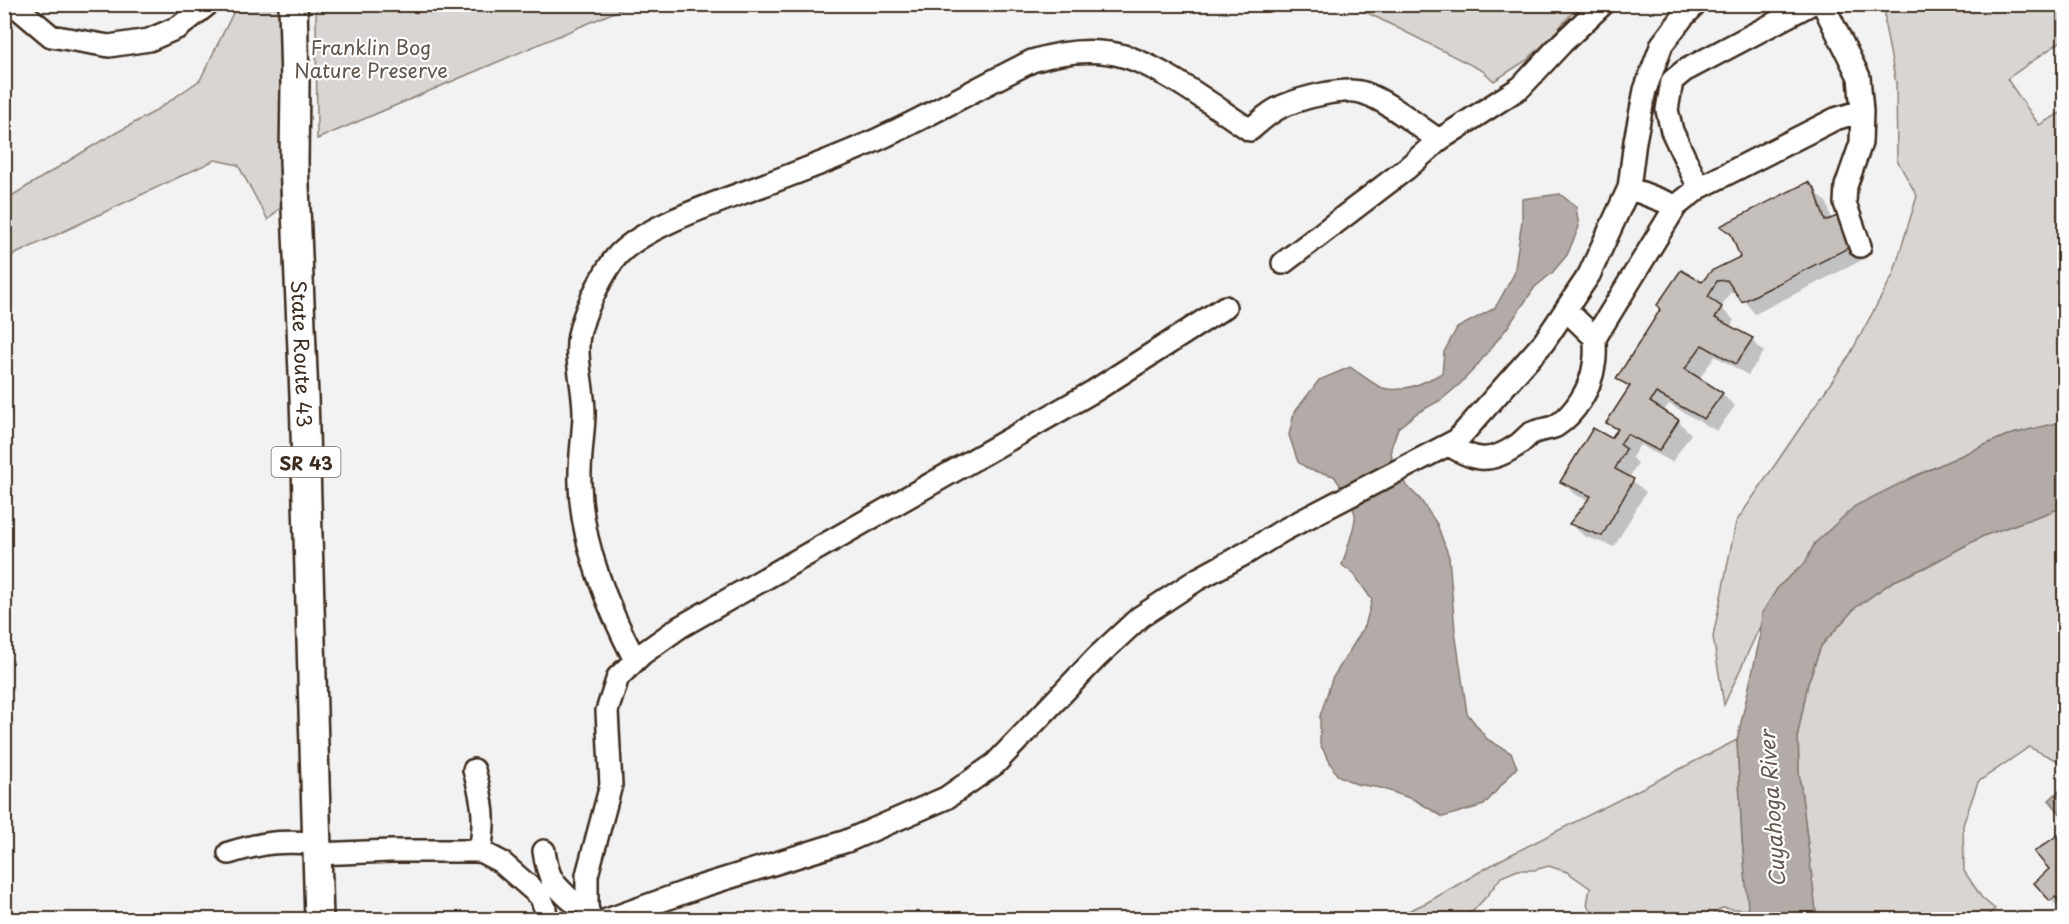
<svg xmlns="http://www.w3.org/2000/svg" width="2069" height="924" viewBox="0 0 2069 924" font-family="'Playpen Sans',sans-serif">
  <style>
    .green { fill: #d8d5d2; stroke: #8a8078; stroke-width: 1.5 }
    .water { fill: #b2aba7; stroke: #827770; stroke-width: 1.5 }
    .shadow { fill: #0003 }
    .building { fill: #c6c0bd; stroke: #3b2a1e; stroke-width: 1.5 }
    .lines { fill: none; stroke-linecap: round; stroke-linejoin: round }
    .minor-casing { stroke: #3b2a1e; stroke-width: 26 }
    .major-casing { stroke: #3b2a1e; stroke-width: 32 }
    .minor { stroke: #fff; stroke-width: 21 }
    .major { stroke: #fff; stroke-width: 27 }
    .labels { text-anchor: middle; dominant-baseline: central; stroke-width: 4.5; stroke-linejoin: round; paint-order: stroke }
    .shield { fill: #fff; stroke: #766a62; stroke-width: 1.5 }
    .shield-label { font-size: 18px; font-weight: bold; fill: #3b2a1e }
    .park-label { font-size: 20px; fill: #62554b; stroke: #fff }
    .street-label { font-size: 20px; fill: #3b2a1e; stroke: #fff }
    .water-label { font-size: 21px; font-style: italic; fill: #65574e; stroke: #fff }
  </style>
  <rect width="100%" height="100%" fill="#f3f2f2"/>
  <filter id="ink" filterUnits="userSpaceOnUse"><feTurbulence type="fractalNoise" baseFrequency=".0167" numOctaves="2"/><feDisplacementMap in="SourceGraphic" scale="12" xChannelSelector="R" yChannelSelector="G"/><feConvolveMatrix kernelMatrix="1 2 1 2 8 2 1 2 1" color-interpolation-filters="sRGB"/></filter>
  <g filter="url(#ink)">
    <path class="green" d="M316,4H631V5L317,139Z
      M233,5H278L285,56L287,201L268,220L238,165L215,160L5,259V200L96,144L152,113L200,80L236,7Z
      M1352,5H1579L1553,35L1527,60L1494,81L1483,71Z
      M1885,5H2064V39L2007,79L2039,125L2064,111V421L2005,436L1913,477L1815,543L1805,563L1778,587L1724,705L1713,637L1736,522L1849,356L1893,275L1917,196L1897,160L1896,83L1885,26Z
      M2064,507V764L2029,747L1978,782L1963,825L1964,871L1982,898L1995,909L1983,919L1817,920L1799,772L1798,733L1808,683L1821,646L1855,608L1892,582L1924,568L1983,536Z
      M1737,740L1742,839L1749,910L1722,908L1706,920L1626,919L1594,913L1587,905L1590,888L1567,872L1549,866L1534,870H1518L1501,877L1487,896L1472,912L1454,919L1388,920L1426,903L1502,859Z"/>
    <path class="water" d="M1560,194L1576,207L1579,227L1567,255L1552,273L1535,287L1507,328L1475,368L1460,384L1441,400L1417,413L1398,428L1391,448L1392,460L1406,485L1420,499L1437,524L1449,557L1455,631L1467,713L1487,739L1511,753L1517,767L1484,805L1443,817L1415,800L1381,788L1356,784L1337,775L1320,744V716L1332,679L1365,626L1372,600L1354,574L1342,565C1345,555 1357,522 1355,514C1352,501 1341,487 1334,476L1310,470L1298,462L1289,435L1294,413L1319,380L1350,367C1359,373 1368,380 1378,386C1397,396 1426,382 1442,373L1444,352L1457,328L1495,308L1514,274L1522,221V199Z
      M2064,421V507L1983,536L1924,568L1892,582L1855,608L1821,646L1808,683L1798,733L1799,772L1817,919H1749L1742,839L1737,740L1760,638L1762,613L1778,587L1805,563L1815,543L1855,506L1913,477L2005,436Z
      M2059,791L2064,797V818L2049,800Z"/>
    <path class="shadow" d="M1808,184L1827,203L1832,220L1853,229L1866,258L1755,314L1737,292L1730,293L1721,308L1734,320L1730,328L1752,340L1764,352L1748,375L1715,356L1699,379L1722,394L1735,406L1717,431L1669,404L1663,412L1678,421L1691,434L1672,462L1640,445L1632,457L1638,463L1629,478L1646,492L1614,547L1584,536L1571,524L1589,501L1574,494L1562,482L1618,432L1608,422L1630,390L1618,378L1702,284L1742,258L1734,238L1722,226Z
      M2057,837L2064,845V905L2062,902L2057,906L2036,883L2051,870Z"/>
    <path class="building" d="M1808,182L1815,189L1825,221L1840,215L1854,245L1742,302L1727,280L1717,281L1708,297L1722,307L1715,318L1753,338L1736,364L1702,345L1685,369L1723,393L1704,419L1656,393L1650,402L1679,420L1659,451L1627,434L1620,444L1626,449L1615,469L1634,479L1602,536L1569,524L1591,496L1560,482L1593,428L1611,438L1618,429L1606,423L1630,386L1616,379L1660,310L1657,305L1681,270L1702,282L1711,271L1740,257L1731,234L1720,226Z
      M2058,835L2064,843V907L2055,897L2050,901L2034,883L2049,869L2034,852Z"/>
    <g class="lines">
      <g class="minor-casing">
        <path id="minor" d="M16,4L19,9L51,36L109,46L149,40L179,27L208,4
          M1823,4L1859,77L1862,111L1861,143L1846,186L1845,203L1860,246
          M1629,188L1676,206L1699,188L1835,119L1862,111
          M1699,188L1672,131L1667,110L1672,81L1684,71L1811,4
          M1283,263L1406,169L1439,140
          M1595,338L1676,206
          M1449,445C1475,461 1489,464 1516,446C1521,443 1525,438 1530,434C1538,429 1548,430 1556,426C1575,414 1591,388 1594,365C1596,356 1595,347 1595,338L1566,310
          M635,660C608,608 581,544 580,484C579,462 583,439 584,416C585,392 574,357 579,335C584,311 599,281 613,261C636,228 722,201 761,186C803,170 846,155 887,135C936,112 983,85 1032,61C1058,53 1082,49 1109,53C1152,58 1213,106 1250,130C1260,121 1271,111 1283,106C1302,98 1345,86 1364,93C1389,102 1416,125 1439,140L1521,87L1562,43L1603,4
          M474,770C483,801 486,819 480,851
          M544,851C548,878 552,883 572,901
          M229,853C264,842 279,841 316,843
          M316,854L391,851H480L501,862L540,896L545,908L546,920
          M590,920L587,906V875L611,785L607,711L618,677L642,654L680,627L1094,391L1225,307
          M607,920L702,886L847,841L946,798L995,764L1097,657L1140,617L1198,579L1248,552L1282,531L1457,440L1544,342L1589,275L1629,188L1635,141L1645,90L1662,44L1683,17L1696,4"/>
      </g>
      <g class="major-casing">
        <g id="major">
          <path id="s1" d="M293,4L295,83L294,162L304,396L319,920"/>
        </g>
      </g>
      <use href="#minor" class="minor"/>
      <use href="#major" class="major"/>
    </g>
  </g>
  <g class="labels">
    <rect class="shield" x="271.5" y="447" width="69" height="30" rx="4.5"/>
    <g class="shield-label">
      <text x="306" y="462">SR 43</text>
    </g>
    <g class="park-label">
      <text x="371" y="47">Franklin Bog<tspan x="371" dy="23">Nature Preserve</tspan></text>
    </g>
    <g class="street-label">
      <text stroke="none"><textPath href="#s1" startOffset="350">State Route 43</textPath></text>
    </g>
    <g class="water-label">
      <text transform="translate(1771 809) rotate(-94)">Cuyahoga River</text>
    </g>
  </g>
  <rect width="2069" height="924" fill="none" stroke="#fff" stroke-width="24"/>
  <rect x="12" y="12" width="2045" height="900" fill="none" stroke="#3b2a1e" stroke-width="2" filter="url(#ink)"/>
</svg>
